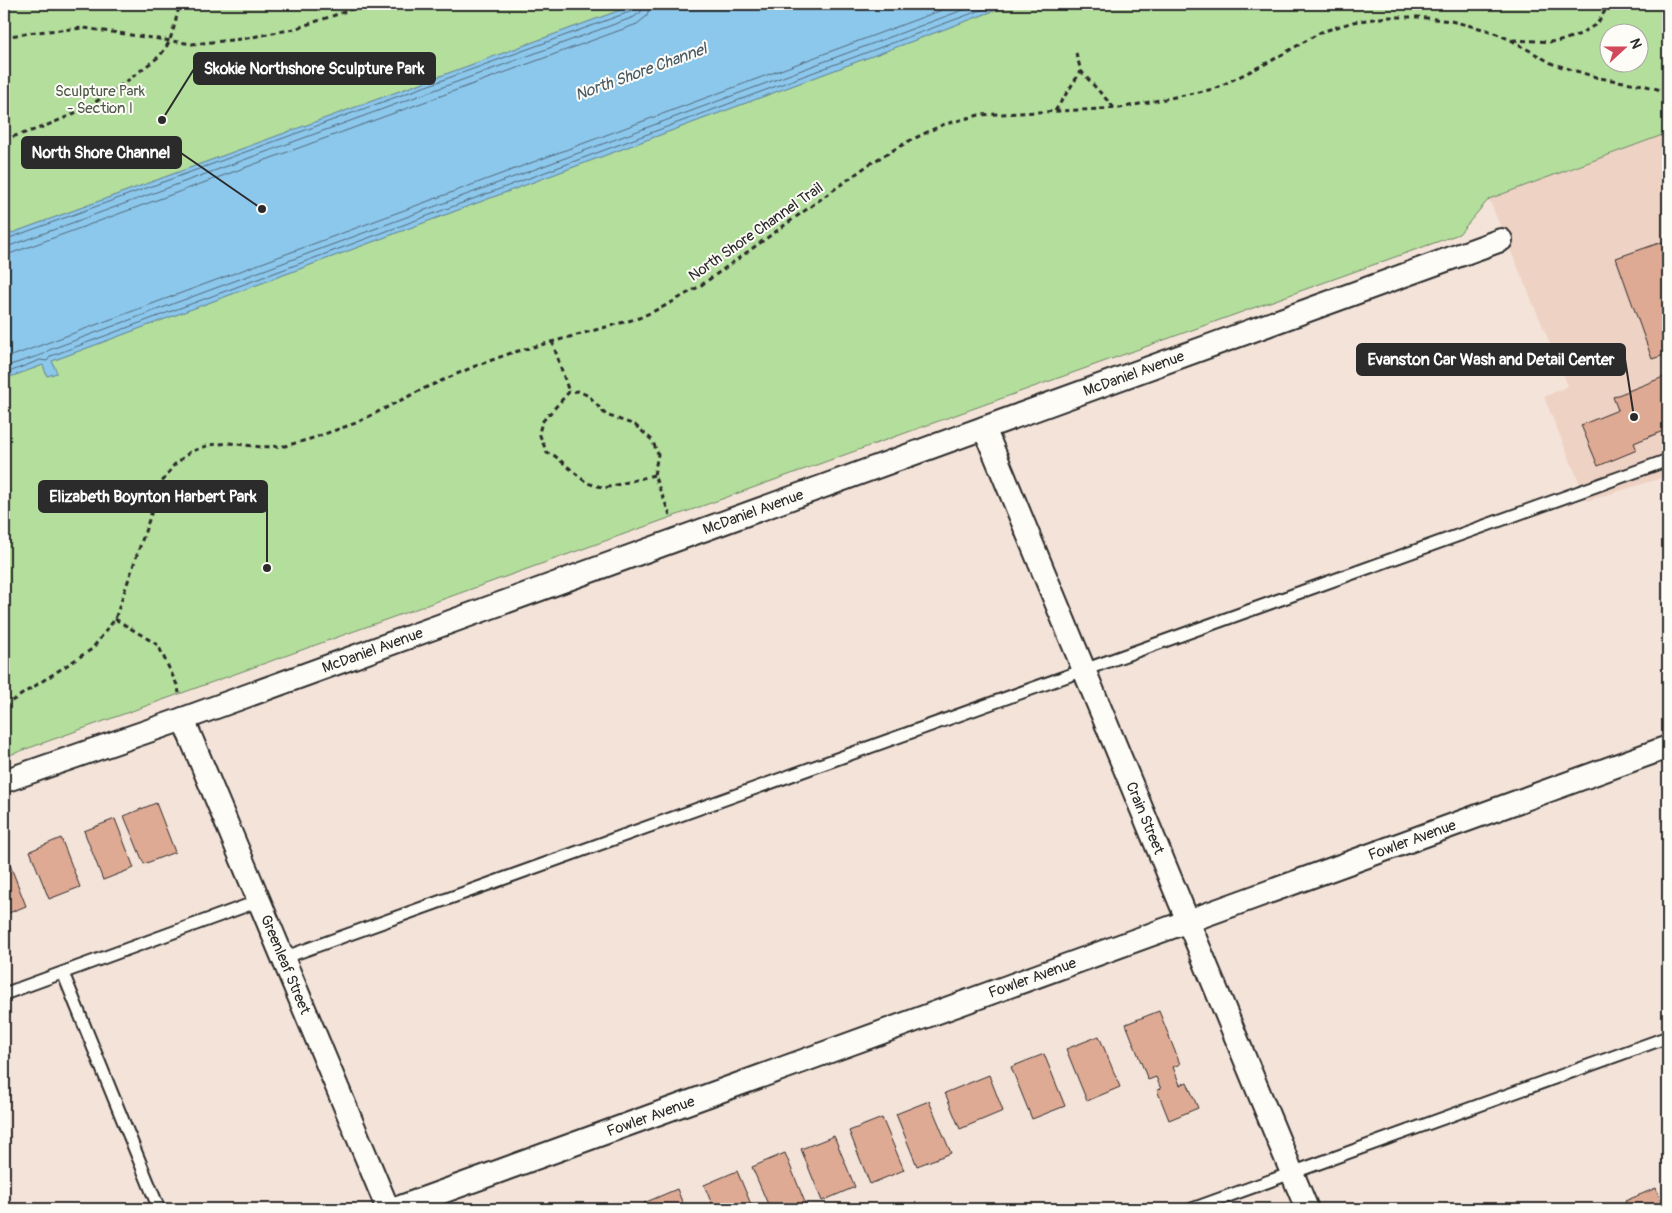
<svg xmlns="http://www.w3.org/2000/svg" width="1672" height="1213" viewBox="0 0 1672 1213" font-family="Pangolin,sans-serif">
  <style>
    .built { fill: #eed2c4 }
    .green { fill: #b3de9c; stroke: #6f8464; fill-rule: evenodd }
    .water { fill: #8cc7ec; stroke: #65899f }
    .lines { fill: none; stroke-linecap: round; stroke-linejoin: round }
    .shore { stroke: #526978; stroke-width: 1 }
    .building { fill: #dfaa94; stroke: #2b2b2b }
    .service-casing { stroke: #2b2b2b; stroke-width: 15 }
    .minor-casing { stroke: #2b2b2b; stroke-width: 26 }
    .path { stroke: #2b2b2b; stroke-width: 3; stroke-dasharray: 5 4; stroke-linecap: butt }
    .service { stroke: #fdfcf7; stroke-width: 11 }
    .minor { stroke: #fdfcf7; stroke-width: 22 }
    .labels { text-anchor: middle; dominant-baseline: central; stroke-width: 4; stroke-linejoin: round; paint-order: stroke }
    .park-label { font-size: 15px; fill: #4d5847; stroke: #fdfcf7 }
    .street-label { font-size: 15px; fill: #2b2b2b; stroke: #fdfcf7 }
    .water-label { font-size: 16px; font-style: italic; fill: #485a65; stroke: #fdfcf7 }
    .leader { fill: none; stroke: #2b2b2b; stroke-width: 2 }
    .callout-dot { fill: #2b2b2b; stroke: #fdfcf7; stroke-width: 2 }
    .callout { fill: #2b2b2b; stroke: #2b2b2b; stroke-width: 2 }
    .callout-label { font-size: 16px; text-anchor: middle; font-weight: bold; fill: #fff }
  </style>
  <rect width="100%" height="100%" fill="#f4e3d9"/>
  <filter id="ink" filterUnits="userSpaceOnUse"><feTurbulence type="fractalNoise" baseFrequency=".02" numOctaves="2"/><feDisplacementMap in="SourceGraphic" scale="10" xChannelSelector="R" yChannelSelector="G"/><feConvolveMatrix kernelMatrix="1 2 1 2 8 2 1 2 1" color-interpolation-filters="sRGB"/></filter>
  <g filter="url(#ink)">
    <path class="built" d="M1668,133V476L1587,501L1544,397L1568,386L1489,199Z"/>
    <path class="green" d="M4,4H637L4,236Z
      M1012,4H1668V133L1489,199L1459,234L4,757V379L43,365L47,376L56,373L52,361ZM1610,32H1640V62H1610Z"/>
    <path class="water" d="M637,4H1012L52,361L57,373L47,376L43,365L4,379V236Z"/>
    <g class="lines">
      <path class="shore" d="M4,240L632,11L636,8V4
        M4,246H9L634,17L641,12L642,4
        M4,254L12,253L637,24L647,16L650,4
        M4,359L958,4
        M4,367L44,354L49,350L979,4
        M4,374L40,360L47,361L51,356L997,4"/>
    </g>
    <path class="building" d="M1668,240V354L1652,359L1616,258Z
      M1666,376L1668,382V429L1634,443L1637,450L1598,466L1581,425L1618,410L1613,397Z
      M156,803L175,852L144,864L124,816Z
      M115,819L134,868L103,880L84,831Z
      M61,838L80,887L49,899L30,851Z
      M7,857L26,906L4,915V859Z
      M1159,1011L1180,1064L1173,1067L1180,1085L1187,1082L1198,1108L1169,1120L1157,1090L1161,1089L1156,1077L1148,1080L1126,1024Z
      M1099,1036L1120,1087L1087,1101L1066,1049Z
      M1044,1054L1065,1106L1032,1119L1011,1067Z
      M989,1075L1003,1111L960,1129L945,1093Z
      M929,1101L951,1153L917,1166L896,1114Z
      M882,1118L904,1170L870,1184L849,1131Z
      M834,1136L855,1187L822,1201L801,1149Z
      M785,1153L806,1205L796,1209H770L752,1167Z
      M737,1171L753,1209H714L704,1185Z
      M1656,1188L1664,1209H1628L1625,1201Z
      M677,1189L685,1209H647L644,1203Z"/>
    <g class="lines">
      <g class="service-casing">
        <path id="service" d="M283,958L1668,460
          M63,973L159,1209
          M4,994L259,901
          M1192,1209L1668,1037"/>
      </g>
      <g class="minor-casing">
        <g id="minor">
          <path id="s1" d="M984,428L1307,1209"/>
          <path id="s2" d="M183,719L388,1209"/>
          <path id="s3" d="M4,781L183,719L1501,240"/>
          <path id="s4" d="M395,1209L1668,747"/>
        </g>
      </g>
      <path class="path" d="M345,4L347,11
        M4,37L36,32L84,28L192,44L242,39L294,29L341,13L365,4
        M1513,40L1557,42L1578,35L1597,24L1609,4
        M1076,53L1081,71L1114,108
        M1055,111L1081,71
        M4,139C55,126 99,104 140,71C147,65 156,60 161,54C173,41 175,20 180,4
        M552,341L569,392
        M654,475L605,488L587,483L555,456L547,453L539,433L542,422L569,392L578,391L589,396L606,415L635,425L652,440L658,454L654,475L670,515
        M115,619L158,645L178,687L179,693
        M4,706L92,649L115,619L162,482L174,465L190,452L209,445L229,443L261,447L285,446L310,439L356,423L425,388L473,367L511,353L639,318L667,305L700,286L871,163L909,141L942,125L979,115L1120,108L1214,89L1271,61L1321,32L1353,22L1387,17H1418L1451,21L1487,30L1511,40L1553,64L1599,78L1643,85L1668,92"/>
      <use href="#service" class="service"/>
      <use href="#minor" class="minor"/>
    </g>
  </g>
  <g class="labels">
    <g class="park-label">
      <text x="100" y="91">Sculpture Park<tspan x="100" dy="17">- Section I</tspan></text>
    </g>
    <g class="street-label">
      <text transform="translate(756 232) rotate(-35)">North Shore Channel Trail</text>
      <text stroke="none"><textPath href="#s3" startOffset="1201">McDaniel Avenue</textPath></text>
      <text stroke="none"><textPath href="#s3" startOffset="796">McDaniel Avenue</textPath></text>
      <text stroke="none"><textPath href="#s3" startOffset="391">McDaniel Avenue</textPath></text>
      <text stroke="none"><textPath href="#s1" startOffset="422">Crain Street</textPath></text>
      <text stroke="none"><textPath href="#s4" startOffset="1082">Fowler Avenue</textPath></text>
      <text stroke="none"><textPath href="#s2" startOffset="266">Greenleaf Street</textPath></text>
      <text stroke="none"><textPath href="#s4" startOffset="678">Fowler Avenue</textPath></text>
      <text stroke="none"><textPath href="#s4" startOffset="272">Fowler Avenue</textPath></text>
    </g>
    <g class="water-label">
      <text transform="translate(641 72) rotate(-20)">North Shore Channel</text>
    </g>
  </g>
  <path class="leader" d="M162 120L194 69M262 209L181 153M1634 417L1625 359M267 568L267 497"/>
  <g class="callout-dot">
    <circle cx="162" cy="120" r="5"/>
    <circle cx="262" cy="209" r="5"/>
    <circle cx="1634" cy="417" r="5"/>
    <circle cx="267" cy="568" r="5"/>
  </g>
  <g class="callout">
    <rect x="194" y="53" width="241" height="31" rx="5"/>
    <rect x="22" y="137" width="159" height="31" rx="5"/>
    <rect x="1357" y="344" width="268" height="31" rx="5"/>
    <rect x="39" y="481" width="228" height="31" rx="5"/>
  </g>
  <g class="callout-label">
    <text x="314" y="74">Skokie Northshore Sculpture Park</text>
    <text x="101" y="158">North Shore Channel</text>
    <text x="1491" y="365">Evanston Car Wash and Detail Center</text>
    <text x="153" y="502">Elizabeth Boynton Harbert Park</text>
  </g>
  <rect width="1672" height="1213" fill="none" stroke="#fdfcf7" stroke-width="20"/>
  <rect x="10" y="10" width="1652" height="1193" fill="none" stroke="#2b2b2b" stroke-width="2" filter="url(#ink)"/>
  <g transform="translate(1624 48) rotate(69)"><circle r="24" fill="#fdfcf7" stroke="#a9a8a5"/>
  <path d="M0-4L9 19L0 12L-9 19Z" fill="#d1495b"/>
  <text y="-8" font-size="14" font-weight="bold" text-anchor="middle" fill="#2b2b2b">N</text>
  </g>
</svg>
